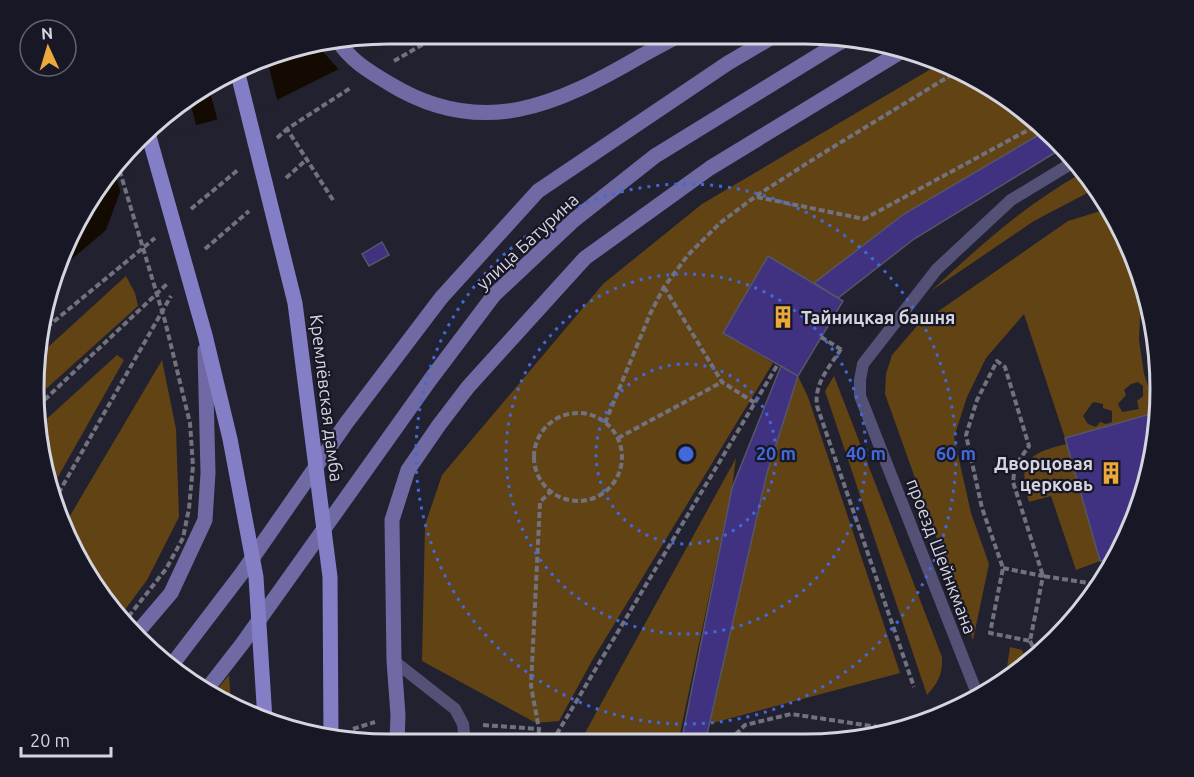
<svg xmlns="http://www.w3.org/2000/svg" width="1194" height="777" viewBox="0 0 1194 777" font-family="Ubuntu,sans-serif">
  <style>
    .green { fill: #624314; fill-rule: evenodd }
    .water { fill: #130b02 }
    .pier { fill: #222130 }
    .building { fill: #403181; stroke: #565667; stroke-width: 1.5 }
    .lines { fill: none; stroke-linecap: round; stroke-linejoin: round }
    .path { stroke: #72727e; stroke-width: 4; stroke-dasharray: 6 3; stroke-linecap: butt }
    .lane { stroke: #535175; stroke-width: 12 }
    .secondary { stroke: #6f6aa3; stroke-width: 15 }
    .path-bridge { stroke: #72727e; stroke-width: 4; stroke-dasharray: 6 3; stroke-linecap: butt }
    .secondary-bridge { stroke: #6f6aa3; stroke-width: 15 }
    .primary-bridge { stroke: #847ec7; stroke-width: 15 }
    .ring { fill: none; stroke: #4269d9; stroke-width: 3; stroke-dasharray: 3 6 }
    .labels { text-anchor: middle; dominant-baseline: central; stroke-width: 4.5; stroke-linejoin: round; paint-order: stroke }
    .street-label { font-size: 18px; fill: #d5d5df; stroke: #181726 }
    .poi-label { font-size: 18px; font-weight: bold; fill: #d5d5df; stroke: #181726; text-anchor: start }
    .rim { fill: none; stroke: #d5d5df; stroke-width: 3 }
    .centre { fill: #4269d9; stroke: #181726; stroke-width: 3 }
    .ring-label { font-size: 18px; text-anchor: middle; font-weight: bold; fill: #4269d9; stroke: #181726; stroke-width: 4.5; stroke-linejoin: round; paint-order: stroke }
  </style>
  <rect width="100%" height="100%" fill="#222130"/>
  <path class="green" d="M941,63L962,70L1040,121L1047,130L904,214L814,283L768,257L723,332L773,363L593,659L559,721L536,723L422,661L425,525L442,475L603,284L702,204Z
    M1080,174L1093,190L1034,221L931,291C980,246 1021,208 1080,174Z
    M1107,209L1124,231L1141,294L1139,340L1144,374L1155,406L1154,413L1065,438L1024,314L986,358L967,397L954,437L971,513L989,564L973,640L885,394L886,374L892,355L917,326L1068,221ZM1138,382L1143,386V396L1137,401L1139,409L1122,412L1118,404L1126,395L1124,390L1131,384ZM1093,402L1103,404V408L1112,411V422L1106,424L1100,422L1096,427L1088,424L1083,416Z
    M126,276L135,293L138,306L37,397L34,366L35,359Z
    M117,355L124,360L54,484L44,474L40,425Z
    M162,360L176,429L179,517L147,580L121,615L81,567L64,526Z
    M798,376L808,397L900,673L709,724L767,473Z
    M834,376L942,657C943,673 938,683 927,695L825,391Z
    M1067,444L1100,561L1076,570L1051,496L1029,502C1017,461 1028,453 1067,444Z
    M736,458L732,488L678,743L580,742Z
    M1010,647L1022,650L1026,659L1006,674Z
    M229,675L231,703L214,693Z"/>
  <path class="water" d="M388,33H411L263,107L141,140L191,93L275,52Z
    M139,141L106,230L51,277L107,172Z"/>
  <path class="pier" d="M372,36L386,49L341,72L317,45Z
    M266,56L278,103L264,110L218,122L208,84Z
    M188,95L197,128L142,142L122,197L113,166Z"/>
  <path class="building" d="M1047,130L1061,149L914,239L838,298L814,283L904,214Z
    M382,242L389,255L369,266L362,254Z
    M768,256L843,301L798,376L723,333Z
    M781,366L798,376L767,473L705,743H681L732,488Z
    M1154,413L1142,502L1110,559L1100,561L1065,438Z"/>
  <g class="lines">
    <path class="path" d="M394,61L443,33
      M277,138L287,129
      M286,178L307,159
      M757,197L864,219L1041,123
      M333,200L287,129L352,87
      M191,209L239,169
      M205,249L249,211
      M664,287L722,382L755,403
      M40,333L155,238
      M821,337L842,350
      M841,349C829,368 814,383 817,406L914,687
      M38,406L168,283
      M534 457a44 44 0 1 1 88 0a44 44 0 1 1-88 0Z
      M605,423L650,314L664,287L688,255L720,223L756,196L820,155L961,69
      M618,438L722,382
      M54,501L171,296
      M1108,559L1109,561
      M1003,568L1043,576L1030,641L990,633L1003,568L982,508L966,435L977,400L997,361L1005,367L1029,446L1015,466L1013,482L1043,576L1095,584
      M1030,641L1035,651
      M483,725L539,729
      M353,729L375,722
      M538,742L539,729L531,686L540,502L550,492
      M552,742L778,364
      M734,743L735,735L745,725L791,714L885,728"/>
    <path class="lane" d="M394,661L455,709L463,724L465,742
      M978,696L860,396V380L863,364L937,269L1011,200L1072,163"/>
    <path class="secondary" d="M641,56L680,35
      M136,634L171,593L205,520L208,473L205,350
      M171,666L242,573L347,422L441,298L538,191L728,63L774,36
      M207,689L242,644L430,380L494,295L574,220L655,156L837,44L853,36
      M397,741L398,715L394,661L392,520L408,470L439,425L468,387L585,258L710,168L902,51"/>
    <path class="path-bridge" d="M117,162L165,321L190,423L193,466L189,508L183,538L166,569L125,621"/>
    <path class="secondary-bridge" d="M338,41C351,61 370,72 390,84C482,140 557,105 641,56"/>
    <path class="primary-bridge" d="M237,70L295,303L330,577L331,738
      M148,133L205,335L230,439L256,577L265,720"/>
  </g>
  <g class="ring">
    <circle cx="686" cy="454" r="90"/>
    <circle cx="686" cy="454" r="180"/>
    <circle cx="686" cy="454" r="270"/>
  </g>
  <defs>
    <g id="building-bare" transform="scale(1.8)"><path d="M-4-6H4V6H1V3H-1V6H-4ZM-2.5-4.3h1.7v1.8h-1.7ZM.8-4.3h1.7v1.8H.8ZM-2.5-1h1.7V.8h-1.7ZM.8-1h1.7V.8H.8Z" fill="#eda83b" stroke="#181726" stroke-width="2.5" paint-order="stroke"/></g>
  </defs>
  <g fill-rule="evenodd">
    <use href="#building-bare" x="783" y="317"/>
    <use href="#building-bare" x="1111" y="473"/>
  </g>
  <g class="labels">
    <g class="street-label">
      <text transform="translate(527 241) rotate(-43)">улица Батурина</text>
      <text transform="translate(327 398) rotate(83)">Кремлёвская дамба</text>
      <text transform="translate(942 556) rotate(69)">проезд Шейнкмана</text>
    </g>
    <g class="poi-label">
      <text x="801" y="317">Тайницкая башня</text>
      <text x="1093" y="463" text-anchor="end">Дворцовая<tspan x="1093" dy="21">церковь</tspan></text>
    </g>
  </g>
  <path d="M0 0H1194V777H0ZM389 44H805A345 345 0 0 1 1150 389V389A345 345 0 0 1 805 734H389A345 345 0 0 1 44 389V389A345 345 0 0 1 389 44Z" fill="#181726" fill-rule="evenodd"/>
  <path class="rim" d="M389 44H805A345 345 0 0 1 1150 389V389A345 345 0 0 1 805 734H389A345 345 0 0 1 44 389V389A345 345 0 0 1 389 44Z"/>
  <circle cx="686" cy="454" r="9" class="centre"/>
  <g class="ring-label">
    <text x="776" y="460">20 m</text>
    <text x="866" y="460">40 m</text>
    <text x="956" y="460">60 m</text>
  </g>
  <g transform="translate(48 48) rotate(356)"><circle r="28" fill="#181726" stroke="#646370" stroke-width="1.5"/>
  <path d="M0-4.5L10 22L0 15L-10 22Z" fill="#eda83b"/>
  <text y="-9" font-size="16" font-weight="bold" text-anchor="middle" fill="#d5d5df">N</text>
  </g>
  <path d="M21 747v9h90v-9" fill="none" stroke="#d5d5df" stroke-width="3"/>
  <text x="30" y="747" font-size="18" fill="#d5d5df" stroke="#181726" stroke-width="4.5" paint-order="stroke">20 m</text>
</svg>
